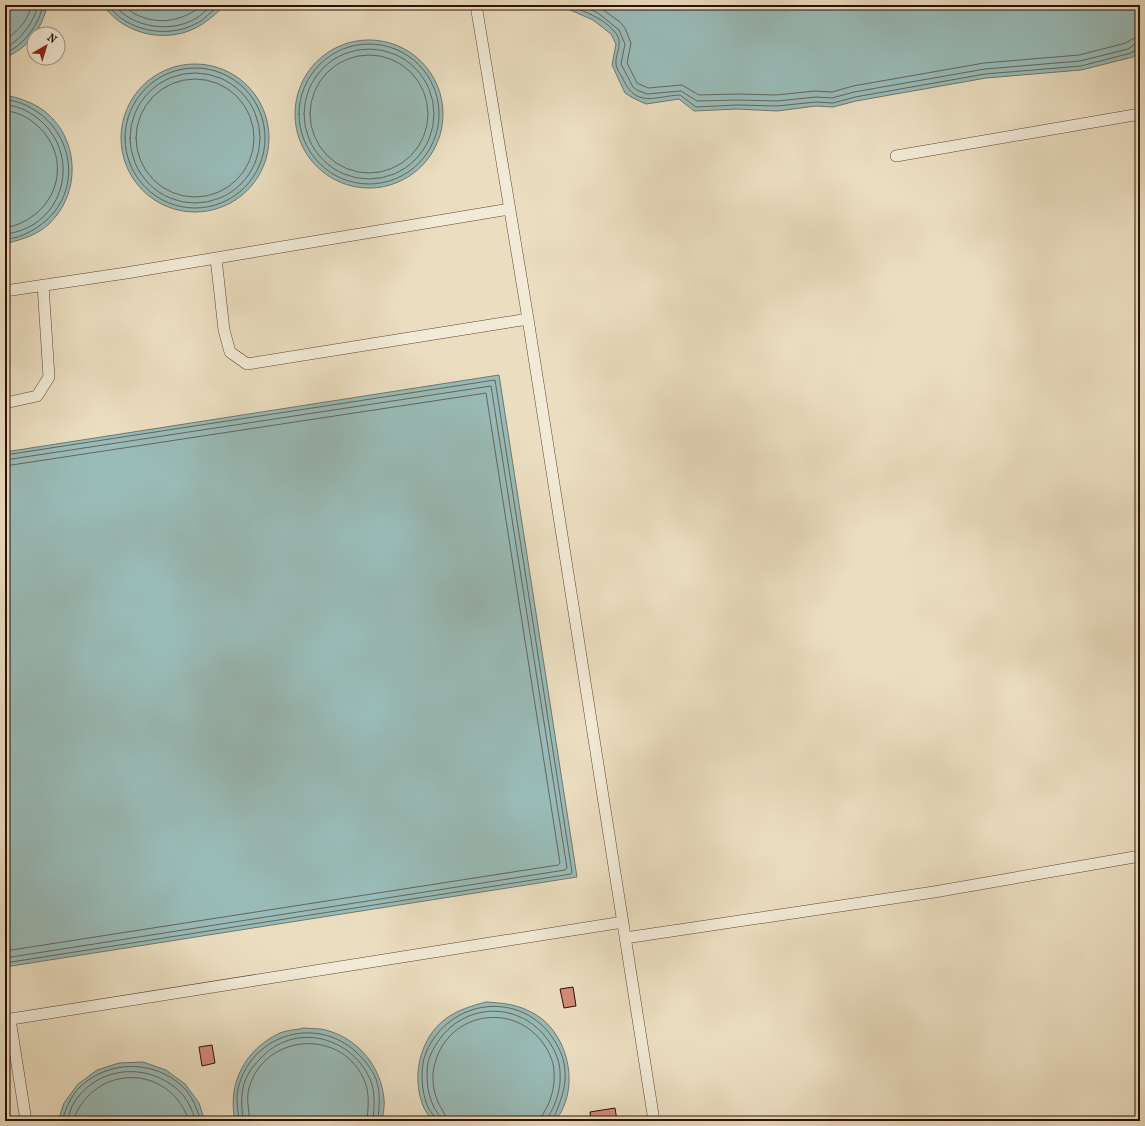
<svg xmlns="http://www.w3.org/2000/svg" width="1145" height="1126" viewBox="0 0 1145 1126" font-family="'IM FELL French Canon',serif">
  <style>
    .water { fill: #99bbb7; stroke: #6e7670 }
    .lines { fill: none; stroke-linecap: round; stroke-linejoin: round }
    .shore { stroke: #63655e; stroke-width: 1 }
    .building { fill: #d28c7b; stroke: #2d0f05 }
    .service-casing { stroke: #5c4334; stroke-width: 12 }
    .service { stroke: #f2ead6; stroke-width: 11 }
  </style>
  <rect width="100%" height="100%" fill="#ebdec0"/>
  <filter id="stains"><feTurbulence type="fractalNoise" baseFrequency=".005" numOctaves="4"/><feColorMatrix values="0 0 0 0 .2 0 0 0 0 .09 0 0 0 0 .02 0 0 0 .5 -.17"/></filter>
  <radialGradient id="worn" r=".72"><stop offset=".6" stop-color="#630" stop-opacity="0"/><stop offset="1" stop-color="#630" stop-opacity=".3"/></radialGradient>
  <path class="water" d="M5,5H47C43,27 27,50 5,57Z
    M103,5H223C219,12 213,16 208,20C176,46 126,38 103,5Z
    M559,5H1140V51L1133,57L1081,70L986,78L856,101L833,107L816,106L777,111L737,109L694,111L679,99L646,104L633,98L625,93L612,65L616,44L611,34L593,20Z
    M295 114a74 74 0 1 1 148 0a74 74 0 1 1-148 0Z
    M121 138a74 74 0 1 1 148 0a74 74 0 1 1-148 0Z
    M5,96C13,96 18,98 26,101C72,118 86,176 57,215C54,218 52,221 49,224C37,235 23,239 8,243H5Z
    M499,375L577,877L5,967V452Z
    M486,1002C502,1003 516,1004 531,1012C568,1030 582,1088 555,1121H432C430,1117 426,1112 424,1108C411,1079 419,1040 444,1020C457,1010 471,1006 486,1002Z
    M304,1028C312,1029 321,1028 329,1031C359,1040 381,1067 384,1099C385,1106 383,1114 382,1121H235C227,1084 245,1049 280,1033C287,1030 296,1030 304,1028Z
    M143,1062L166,1070L185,1084L199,1103L205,1121H58L64,1103L78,1084L97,1070L119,1063Z"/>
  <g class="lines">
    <path class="shore" d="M108,5C127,32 169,39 197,23C201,22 204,18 207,16C211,12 216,9 218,5
      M114,5C133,28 170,33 195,19C201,16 207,9 212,5
      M123,5C127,8 131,12 135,14C159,26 183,21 203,5
      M569,5C585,12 603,18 614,31C625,43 615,52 616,64C616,69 622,76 624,81C637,108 656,96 680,95L696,107L737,105L777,106L816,102L833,103L855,97L985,74L1081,66L1131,53L1137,49H1140
      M581,5L598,13L619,30L625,44L621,64L633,87L637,90L647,94L681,91L697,101L737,100L777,101L816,97L832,98L854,92L985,69L1080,61L1128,49L1135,44H1140
      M596,5L620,22L625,28L631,43L627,63L637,83L648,88L682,85L699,95L737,94L776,95L815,91L832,92L853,86L984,63L1079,55L1126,43L1132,39L1140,37
      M5,41C17,31 29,21 31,5
      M299 114a70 70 0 1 1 140 0a70 70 0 1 1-140 0Z
      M5,48C21,40 34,22 38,5
      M304 114a65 65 0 1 1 130 0a65 65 0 1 1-130 0Z
      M5,53C24,46 39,24 43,5
      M310 114a59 59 0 1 1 118 0a59 59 0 1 1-118 0Z
      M125 138a70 70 0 1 1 140 0a70 70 0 1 1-140 0Z
      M130 138a65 65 0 1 1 130 0a65 65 0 1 1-130 0Z
      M136 138a59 59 0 1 1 118 0a59 59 0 1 1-118 0Z
      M5,100C17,100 29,106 39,113C77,141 80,198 39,226C29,233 17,239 5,239
      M5,105C16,105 28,111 36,117C84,153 65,228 5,234
      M5,111C15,111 25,116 33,122C77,156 58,218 5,228
      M5,455L495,380L572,872L571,874L5,963
      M5,460L491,386L567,868L565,870L5,958
      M5,466L486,393L560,863L558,865L5,951
      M62,1121C66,1108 71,1095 81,1086C109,1060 154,1060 182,1086C192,1095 197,1109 201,1121
      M67,1121C69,1116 70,1111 72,1106C94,1067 144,1061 177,1089C187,1097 192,1110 196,1121
      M73,1121C93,1063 170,1063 189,1121
      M239,1121C238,1109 235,1097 239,1085C254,1033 317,1016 356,1052C364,1059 372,1069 376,1079C381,1094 379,1105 378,1121
      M244,1121C243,1117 242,1113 242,1109C241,1103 242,1094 243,1088C245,1077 252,1067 260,1059C293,1022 350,1035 370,1079C376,1093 374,1107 373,1121
      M250,1121C249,1110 246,1099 249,1088C265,1032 344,1028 365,1082C370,1095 368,1108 367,1121
      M435,1121C435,1115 429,1111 427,1105C422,1091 421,1077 423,1063C425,1052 431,1041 438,1033C470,995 528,998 554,1040C560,1049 565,1061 565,1072C566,1086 562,1097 557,1110C556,1114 553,1117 552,1121
      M440,1121C440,1114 435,1111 433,1105C427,1093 426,1076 428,1063C430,1053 436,1044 442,1036C472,1000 525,1004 550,1043C555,1051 560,1062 560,1072C561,1085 558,1098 552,1110C550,1114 548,1116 547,1121
      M446,1121C446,1113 441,1109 438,1102C433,1091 431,1075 435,1063C449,1011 516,1001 545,1046C550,1054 554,1063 554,1072C555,1084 552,1097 547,1107C544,1112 542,1115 541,1121"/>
  </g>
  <path class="building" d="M573,987L576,1006L564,1008L560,989Z
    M212,1045L215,1063L202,1066L199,1047Z
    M615,1108L617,1121H591L590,1112Z"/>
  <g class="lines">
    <g class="service-casing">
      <path id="service" d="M476,5L528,319L654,1121
        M896,156L1140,114
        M216,258L224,330L230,352L247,364L528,319
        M5,291L126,273L510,209
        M5,403L37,396L49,377L43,285
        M625,938L934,892L1140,856
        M10,1019L26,1121
        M5,1020L623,922"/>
    </g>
    <use href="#service" class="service"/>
  </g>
  <rect width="1145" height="1126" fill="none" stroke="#ebdec0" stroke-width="20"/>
  <rect x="6" y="6" width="1133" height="1114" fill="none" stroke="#2d0f05" stroke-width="2"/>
  <rect x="10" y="10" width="1125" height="1106" fill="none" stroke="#2d0f05"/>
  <g transform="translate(46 46) rotate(38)"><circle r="19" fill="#f2ead6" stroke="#a39282"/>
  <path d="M0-3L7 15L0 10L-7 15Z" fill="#8f2418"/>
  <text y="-6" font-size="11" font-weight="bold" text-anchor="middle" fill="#2d0f05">N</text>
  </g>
  <rect width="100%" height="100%" filter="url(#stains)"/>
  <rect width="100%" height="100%" fill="url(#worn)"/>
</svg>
